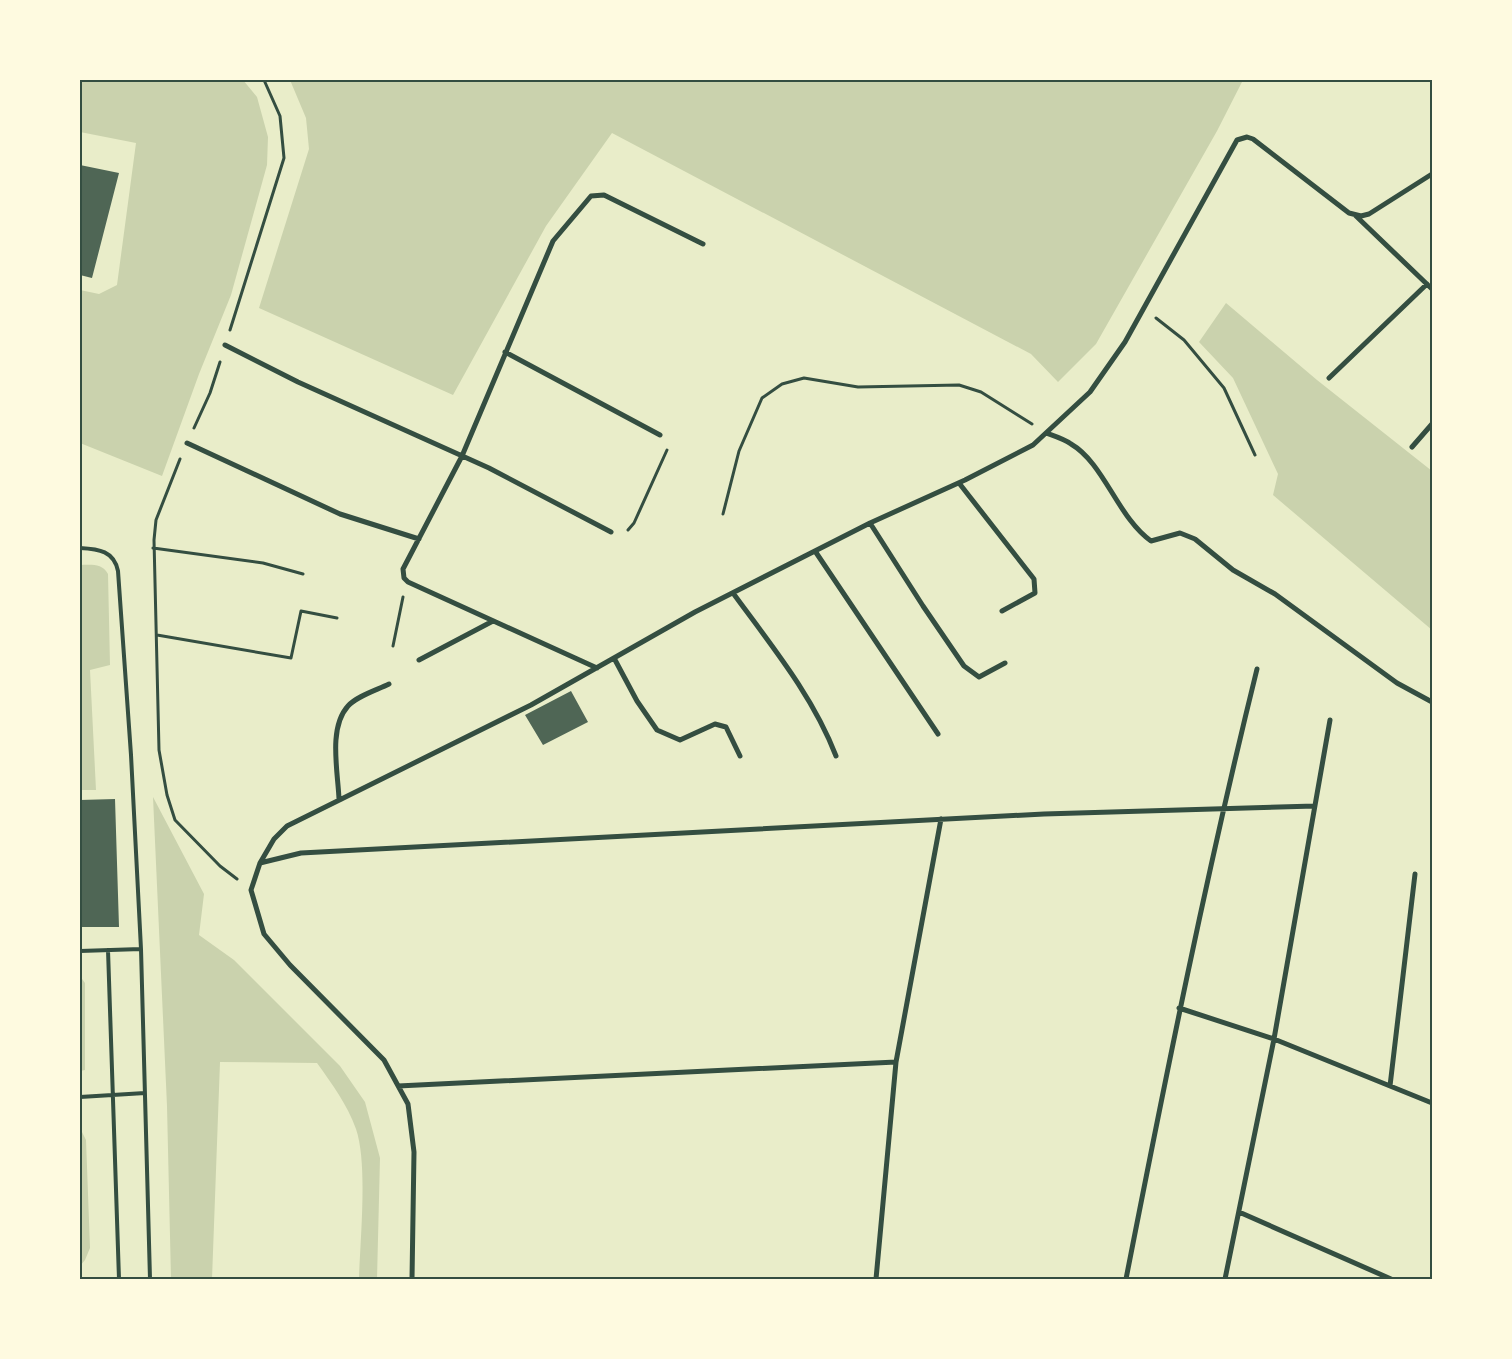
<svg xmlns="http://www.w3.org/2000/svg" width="1512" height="1359" viewBox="0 0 1512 1359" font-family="'Noto Sans',sans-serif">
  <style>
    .green { fill: #cad2ad }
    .building { fill: #4f6655 }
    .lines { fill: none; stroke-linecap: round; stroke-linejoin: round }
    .path { stroke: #344e41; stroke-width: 3 }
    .service { stroke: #344e41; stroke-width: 4 }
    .minor { stroke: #344e41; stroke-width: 5 }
    .neatline { fill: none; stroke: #344e41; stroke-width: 2 }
  </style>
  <rect width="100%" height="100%" fill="#e9edc9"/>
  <path class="green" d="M80,80H243L257,97L268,137L267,165L231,295L199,374L162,476L80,443V290L99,294L117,285L136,143L80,132Z
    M290,80H1243L1217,131L1096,344L1058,382L1031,354L612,133L546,226L453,395L259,308L309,149L306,118Z
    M1226,303L1317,380L1432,471V630L1273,495L1278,474L1233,378L1199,342Z
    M80,565C91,565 102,563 108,574L110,665L90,670L96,790H80Z
    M153,797L204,894L199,935L234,960L340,1066L365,1102L380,1158L377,1279H359C360,1240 368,1164 356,1129C347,1104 332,1084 317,1063L220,1062L212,1279H171L167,1106Z
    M80,976L85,983V1070L80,1071Z
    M80,1128L86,1140L90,1248L85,1260L80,1266Z"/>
  <path class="building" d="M80,165L119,173L92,278L80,275Z
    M571,691L588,722L543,745L525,715Z
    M115,799L119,927H80V800Z"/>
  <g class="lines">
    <path class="path" d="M1156,318L1184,340L1224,388L1255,455
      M230,330L284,158L280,116L264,80
      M194,428L210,393L220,362
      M180,459L156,520L154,540L159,750L167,795L175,820L220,866L237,879
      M723,514L739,451L762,398L782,384L804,378L858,387L959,385L981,392L1032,424
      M628,530L634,523L667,450
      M153,548L263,563L303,574
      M157,635L291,658L301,611L337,618
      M393,646L403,597"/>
    <path class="service" d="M80,548C99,549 114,551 118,571L131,755L141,949L150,1279
      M108,950L119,1279
      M80,951L141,949
      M80,1097L145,1093"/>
    <path class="minor" d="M1356,216L1432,289
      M225,345L298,382L489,468L611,532
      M505,352L660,435
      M1329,378L1427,284
      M1046,433C1054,436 1064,439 1071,444C1104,463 1118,518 1151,541L1180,533L1195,539L1233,570L1275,594L1397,683L1432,702
      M187,443L340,514L419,539
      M1412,447L1432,424
      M959,483L1034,579L1035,593L1002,611
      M870,523L923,606L964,666L979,677L1005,663
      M815,551L938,734
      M733,593C771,645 813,696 836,756
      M614,658L637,701L657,730L680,740L715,724L726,727L740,756
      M419,660L493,621
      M597,668L408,582L404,578L403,569L462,456L553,241L591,196L604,195L703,244
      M339,799C338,772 328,728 348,706C357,696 377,690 389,684
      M260,863L274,839L287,826L531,705L695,612L870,523L965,480L1033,445L1090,392L1125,342L1237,140L1247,137L1253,139L1349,213L1361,216L1369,214L1432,174
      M1179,1008L1274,1039L1432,1103
      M398,1086L896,1062
      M1390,1086L1415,874
      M1239,1212L1391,1279
      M412,1279L414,1152L408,1104L384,1060L290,965L264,934L251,890L260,863L301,853L1044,814L1315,806
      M876,1279L896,1062L941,819
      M1126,1279C1166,1075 1207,871 1257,669
      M1225,1279L1274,1039L1330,720"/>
  </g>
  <rect width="1512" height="1359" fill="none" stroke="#fefae0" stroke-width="162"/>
  <rect x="81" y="81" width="1350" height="1197" class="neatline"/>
</svg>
